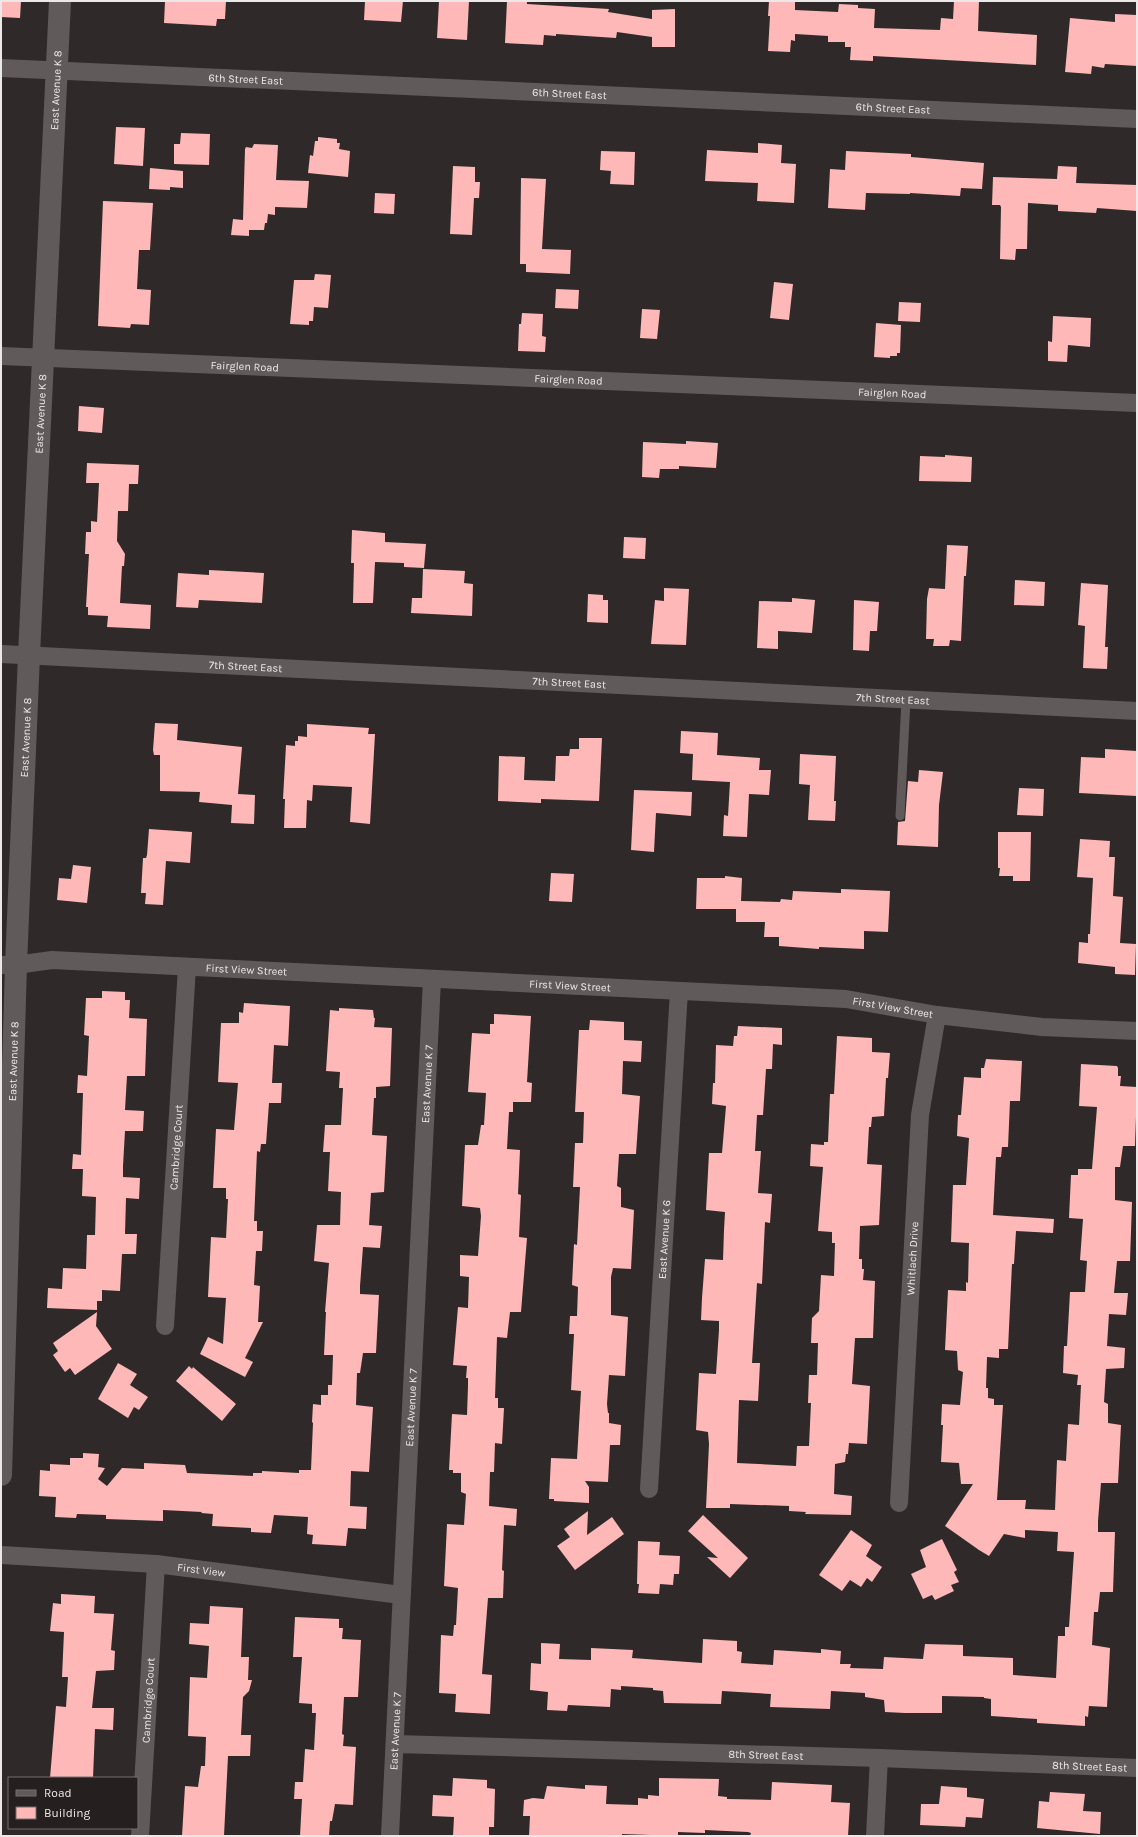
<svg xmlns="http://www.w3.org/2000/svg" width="1138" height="1837" viewBox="0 0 1138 1837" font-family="Karla,sans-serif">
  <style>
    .building { fill: #fdb8b7 }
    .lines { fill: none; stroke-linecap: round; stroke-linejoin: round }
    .service { stroke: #615a5a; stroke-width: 9 }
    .minor { stroke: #615a5a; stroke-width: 18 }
    .tertiary { stroke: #615a5a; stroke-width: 22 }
    .labels { text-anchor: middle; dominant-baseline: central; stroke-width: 4; stroke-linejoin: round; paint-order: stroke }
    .street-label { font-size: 11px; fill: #ede8e8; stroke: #251f1f }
  </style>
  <rect width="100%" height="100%" fill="#2f2929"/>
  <path class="building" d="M1,1H21L20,18L1,17Z
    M165,1H226L225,19H217L216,26L164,23Z
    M365,1H403L401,22L364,20Z
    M439,1H469L467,40L437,38Z
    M507,1H527V4L609,9L608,12L652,19V10L675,9V47H652V37L617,32L616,38L556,34V36L544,35L543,45L505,43Z
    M769,1L795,2V10L838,12L839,4L858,5V8L875,9L874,28L940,30L941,18L953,19L954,1H979L978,31L1037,35L1036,65L873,56V61L850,60L851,47H845V42H828V36L795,34V41L791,40L790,52L768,51L770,16H768Z
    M1115,14L1137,15V66L1105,64L1104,68L1092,66L1091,74L1065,72L1070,18L1115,22Z
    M116,127L145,128L143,166L114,164Z
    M181,133L210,134L209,165L174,164V144H180Z
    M318,137L337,139V143H340L339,149L350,151L348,177L308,173L310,155L313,156L315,141H318Z
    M758,143L782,145L781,163L796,164L794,203L757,201L758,183L705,181L707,150L758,153Z
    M254,144L278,145L276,180L309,181L307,208L275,207V215L268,214L267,223H265L264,230H249V236L231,235L233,219L243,220L245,149L246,147L252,148Z
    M601,151L635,152L634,185L610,184L611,171L600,170Z
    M846,151L911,154V157L984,163L982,189L961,188L960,196L910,193V194L866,193L865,210L828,208L830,169L845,170Z
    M453,166L475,167V182H480L479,198H474L472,235L450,234Z
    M1058,166L1077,167L1076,183L1137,185V211L1097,208L1096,213L1058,211V205L1028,203L1027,249H1016L1015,260L1000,259L1001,207L1000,205H992L993,177L1057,179Z
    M150,168L183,171V188L170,187V190L149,189Z
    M521,178L546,179L542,249L571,250L570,274L526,272V264H520Z
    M375,193L395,194L394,214L374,213Z
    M103,201L153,203L150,250H139L137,289L151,290L149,325L131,324L130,328L98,326Z
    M315,274L331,275L328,308L314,307L313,321H309V325L290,324L294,280H314Z
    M774,282L793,284L789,320L770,318Z
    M556,289L579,290L578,309L555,308Z
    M899,302L921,303L920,322L898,321Z
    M642,309L660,310L657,339L640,338Z
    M522,313L543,314L542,336L546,337L545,352L518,351L519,324H521Z
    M1053,316L1091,318L1090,347L1068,345L1067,362L1048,361V341L1052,342Z
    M876,323L901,325L900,353H897V356H890V358L874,357Z
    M79,406L104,408L102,433L78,431Z
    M686,441L718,443L716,468L679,466V469H660L659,478L642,477L643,442L686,444Z
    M945,455L972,457L971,482L919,481L920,456L945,457Z
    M87,463L139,465L138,484H129L128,511H118L117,541L125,554L124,566H122L120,603L151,605L150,629L107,627L108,616L88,615V607H86L89,554H85L86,532H91V521L97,522L99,483H86Z
    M352,530L385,533V542L426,544L424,568L404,567V563L375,562L373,603H353L354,563H351Z
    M624,537L646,538L645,559L623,558Z
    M947,545L968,546L966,576H964L961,641L950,640L949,646H933L934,639H926L927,599L929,588L945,589Z
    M423,569L465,571L464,583L473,584L472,616L411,613L412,598H422Z
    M209,570L264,573L262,603L199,600L198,608L176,607L178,573L209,575Z
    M1015,580L1045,582L1044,606L1014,605Z
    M1081,583L1108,585L1105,647H1108L1107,669L1083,668L1085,626L1078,625Z
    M664,588L689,589L686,645L651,644L655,600L664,601Z
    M588,594L603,595V600H608V623L587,622Z
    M792,598L815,600L812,633L778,631V649L757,648L759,601L792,602Z
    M854,600L879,602L877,631H870L869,651L853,650Z
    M155,723L178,724L177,740L242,747L238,794L255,795L254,824L231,823L232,805L199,802L200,792L160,791V755H154L153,750Z
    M307,724L369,728L368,734H375L370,824L350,822L352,787L313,785L312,801L307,800L306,828H284L285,799H283L286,745L295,746V741H298V736L307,737Z
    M681,731L718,733L717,755L760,758L759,770H771L769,795L749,794L747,837L723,836L724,815L728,816L730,782L692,780L693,754L680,753Z
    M579,738H602L599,801L541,799V803L498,801L499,756L525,757L524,780L555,781L556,756H569L570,749H579Z
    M1105,749L1137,751V796L1079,793L1081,757L1105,758Z
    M800,754L836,756L834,801H836L835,821L808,820L810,785L799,784Z
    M919,770L943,772L939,805L938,847L897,845L898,822L905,821L908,781L918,782Z
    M1019,788L1044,789L1043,816L1017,815Z
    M634,790L692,792L691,816L656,813L654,852L631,850Z
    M149,829L192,832L190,863L166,861L163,905L145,904L146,893H141L143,858H146L147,855Z
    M998,832H1031L1030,881H1013V876H999L1000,868H998Z
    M1080,839L1110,841L1109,857H1115L1113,896L1123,897L1120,943L1136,944L1135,975L1115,974V967L1078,963L1079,942L1088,943V934H1090L1093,878L1077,877Z
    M73,865L91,867L87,903L57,900L59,878L71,879Z
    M551,873L574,874L572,902L549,901Z
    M725,876L742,878L741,901L780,902L781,899L792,900L793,891L841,893V889L890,891L888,932L864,931V949L819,947V949L779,946V937H764L765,922H736V909H696L697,878H725Z
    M102,991L125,992V1000H130L129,1018L147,1019L145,1076H127L125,1110L144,1111L143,1131H125L123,1166V1177L140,1178L139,1199L126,1198L125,1234H137L136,1254H122L120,1291L102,1290V1301H97V1310L47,1308L48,1288L62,1289L63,1268L86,1269L87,1235H95L96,1197L82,1196L83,1169H72L73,1154L81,1155L83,1093H77L78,1075L87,1076L89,1036L84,1035L86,998H102Z
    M244,1003L290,1006L288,1046L274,1045L272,1083H282L281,1103H269L266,1144H261L260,1152L257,1151L254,1221H257V1231H263L262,1251H256L254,1285L260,1286L258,1322H263L245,1358L253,1362L245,1377L200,1354L208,1337L223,1344L226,1298L208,1297L211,1237L226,1238L228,1199H226V1188H213L216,1129L234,1130L238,1083L218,1082L221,1023H239V1012L243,1013Z
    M339,1008L373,1010L374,1018H375L374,1027L392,1028L390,1086L376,1087V1098H374L372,1135L387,1136L384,1192L371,1193L369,1225L382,1226L380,1248L363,1247L360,1286V1294L379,1295L376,1353H363L360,1373H357L356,1405L373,1407L369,1472L351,1471L350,1506L367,1507L366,1529L348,1528L346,1546L312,1544L313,1535L307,1534L308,1517L274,1515L271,1533L251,1532V1528L212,1526L213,1514L201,1513L202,1512L163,1510V1521L106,1519V1515L77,1514L76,1518L55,1517L56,1497L39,1496L40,1470L50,1471V1464L70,1465V1458H83V1453L99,1454L98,1467L105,1468L98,1479L107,1486L122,1468L144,1469V1463L185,1465L187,1473L253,1476V1473H262V1471L299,1473V1470H311L313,1423L312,1422L313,1404L321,1405V1395H328V1385H332L333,1355H324L326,1312H325L329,1263L314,1261L317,1225H340L341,1192L328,1191L330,1152H323L325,1125H341L343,1088H339L340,1072L326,1071L330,1010L339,1011Z
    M494,1014L531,1016L527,1082L532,1083L531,1102H513V1112H509L507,1149L520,1150L518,1194L521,1195L519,1237L527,1238L521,1312H510L507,1338L497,1337L495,1398H498V1408H504L502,1444L495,1443L494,1472H490L489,1506L517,1509L516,1526L504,1525L502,1570L504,1571L503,1598H488L482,1674L492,1675L490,1714L455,1712L456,1694L439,1693L441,1635L453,1636L454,1625H456L458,1588L444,1586L447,1524L464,1525L466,1494L461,1492V1473H453V1470H449L452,1414L467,1415L468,1386V1378H466L467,1366L453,1365L458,1307L468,1308L469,1277L460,1276V1255L478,1256L481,1216L480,1208L462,1206L465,1145H478L481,1125H484L486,1093L468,1092L472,1033L490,1034V1024H494Z
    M590,1020L624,1022V1040L642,1041L641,1062L623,1061L622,1094L640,1096L636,1154H619L617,1186L621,1188V1207L634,1210L631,1269L613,1268L611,1277V1315L628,1317L625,1376L609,1375L607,1404L608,1413H609V1423L621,1425L620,1445H610L608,1482L585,1481L589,1487V1503L554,1501V1499H549L551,1458L577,1459L581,1391L571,1390L574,1334H569L570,1316H577L578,1287L572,1285L574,1244L577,1245L580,1187H573L575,1143H583L584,1112H575L579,1030H589Z
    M738,1026L782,1028V1045L773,1044L772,1069H766L763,1115H757L755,1151H761L758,1193L772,1194L770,1223L765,1222L762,1284L757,1283L752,1363H760L758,1401L739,1400L737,1463L796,1466L797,1446H809L811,1403H808L809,1375H817L818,1343H811L812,1318L819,1311L821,1275L834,1276L835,1243H832V1232L818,1231L823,1167L810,1166L811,1144L824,1145V1142H828L830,1094H834L837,1036L872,1038V1052L890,1053L888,1078H886L884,1116L872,1117L871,1127H869L867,1164L882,1165L879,1225L860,1226L859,1259H862V1269H864L863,1280L875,1281L873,1338H855L852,1384L870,1386L867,1444L849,1443L848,1454H846L845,1462L835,1464L834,1494L852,1496L851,1515L805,1514L806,1512L789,1511V1506L730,1504V1508H706L709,1444L708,1432L696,1430L699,1373L716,1374L719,1330V1321L701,1320L702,1298L705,1259L723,1260L724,1230L725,1212L706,1210L709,1153H722L726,1106L712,1104L713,1083H715L716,1045L733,1046L734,1036H737Z
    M986,1059L1022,1061L1020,1101H1010L1008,1147H1002L1001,1157H996L993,1215L1054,1219L1053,1233L1016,1231L1014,1264H1012L1008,1349H999V1358L987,1357L986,1388H988V1398L994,1399V1405H1003L997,1500H1026L1025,1509L1055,1510L1057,1460L1066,1461L1068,1424L1079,1425L1081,1385H1077L1078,1375L1063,1373L1064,1346H1067L1070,1292H1085L1087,1261L1080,1260L1083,1219L1069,1218L1071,1175H1078V1169H1092L1097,1107L1079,1106L1081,1064L1117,1066L1118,1068V1076H1121L1120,1086L1137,1087L1135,1146H1123L1120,1167H1115V1200L1132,1202L1130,1261H1117L1114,1293H1128L1126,1315L1109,1314L1107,1346L1125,1348L1124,1368L1106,1369L1104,1402L1108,1404V1423L1121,1425L1118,1483H1101L1098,1521V1532H1115L1113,1592H1100L1098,1612H1094L1092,1645L1110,1648L1107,1707L1089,1706L1088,1717L1085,1716V1726L1037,1723V1719L991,1716V1699L984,1698V1697L942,1696V1713H905L885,1712L884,1700L865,1697V1693L831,1691L830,1709L770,1707L771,1694L722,1691L721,1704L664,1703L663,1691L653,1690V1688L621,1686V1690L611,1689L610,1707L568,1705L567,1711L547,1710L548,1692L530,1690L531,1663L541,1664V1643L560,1644L559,1659L591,1660V1648L633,1650L632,1658L702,1663L703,1639L737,1641V1651L742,1652L741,1663L773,1665L774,1650L821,1653V1649L841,1651L840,1664H851L850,1668L883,1669L884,1657L923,1659L925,1644L963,1645V1656L1013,1658V1675L1056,1678L1058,1636H1065V1627H1069L1074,1552L1057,1551L1058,1532L1025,1530V1538L1004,1534L989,1556L979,1550L945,1526L973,1484H961L959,1463L941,1462L943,1425H941L942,1404L960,1405L963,1372L958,1370L957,1351L945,1350L948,1290L966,1291V1282L968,1283L969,1243L951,1242L953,1185H966L969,1138L957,1136L958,1115H961L964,1077L981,1078V1068H984Z
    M97,1312L96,1326L112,1349L75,1375L70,1368L65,1372L53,1355L58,1351L53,1343Z
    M118,1363L137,1374L130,1385L148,1397L139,1410L134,1407L128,1418L98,1399Z
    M189,1366L192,1369L193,1367L236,1404L222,1421L176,1381Z
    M588,1511L587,1535L612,1517L624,1534L575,1570L557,1546L570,1537L564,1529Z
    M703,1515L748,1558L730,1578L707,1557L718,1558L688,1531Z
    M851,1530L872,1545L866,1556L882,1567L872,1582L867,1578L861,1587L850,1580L842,1591L819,1575Z
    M942,1539L957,1570L954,1572L959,1582L951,1585L954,1591L935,1600L932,1595L923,1599L911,1574L926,1567L920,1550Z
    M638,1541L660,1542L659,1555L680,1556L679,1574H674L673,1585L660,1584L659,1594L638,1593L639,1584H637Z
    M61,1594L95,1596L94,1613L114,1614L111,1650L115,1651L114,1670L96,1671L92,1708H114L113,1730L95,1729L93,1778H50L56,1706L66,1707L68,1677H62L64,1632L50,1631L53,1603L61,1604Z
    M210,1606L243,1608L241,1657H249L248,1680H252L249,1691L243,1697L241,1735H251L250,1756H228L224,1836H182L185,1786L198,1787L201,1766H205L206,1737L188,1736L190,1677L207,1678L209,1646L189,1644L190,1623L209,1624Z
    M295,1617L339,1619V1628H343L342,1639L361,1640L358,1697H344L342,1734L344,1735L343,1746L356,1747L353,1805L335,1804L332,1821H330L329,1836H300L302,1799H294L295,1782H303L305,1749L314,1750L316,1713H312V1704L299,1703L302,1657H293Z
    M453,1778L487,1780V1788L495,1789L494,1827H489V1836H453L454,1817L432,1816L433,1795L452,1796Z
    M659,1778L719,1779L718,1796L727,1797V1799L771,1800L772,1782L832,1785L831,1802L850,1803L848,1836H750L751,1833L748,1832L705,1830V1833L678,1832V1836L622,1834V1836H529L530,1816H523L524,1800L533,1798L544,1799L547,1786L585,1789V1785L607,1786L606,1804L638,1805V1798L648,1799V1795L659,1796Z
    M941,1786L967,1788V1797L984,1799L982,1818L966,1817L965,1827L920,1825L921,1804H939Z
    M1050,1792L1085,1794L1083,1811L1101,1812L1100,1834L1037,1828L1039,1801L1049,1802Z"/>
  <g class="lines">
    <path class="service" d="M900,816L906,700"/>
    <g class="minor">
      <path id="s1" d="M1,68L1137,119"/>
      <path id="s2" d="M1,356L1137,403"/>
      <path id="s3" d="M1,654L1137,711"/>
      <path id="s4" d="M1,965H16L52,960L846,999L937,1015L1042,1027L1137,1031"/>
      <path id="s5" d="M165,1326L187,967"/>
      <path id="s6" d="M649,1489L679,991"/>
      <path id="s7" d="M899,1503L920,1115L937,1015"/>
      <path id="s8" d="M1,1555L156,1564L401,1595"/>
      <path id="s9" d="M395,1744L879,1758L1137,1768"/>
      <path id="s10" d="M140,1836L156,1564"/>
      <path id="s11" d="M390,1836L432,980"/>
      <path d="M875,1836L879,1758"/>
    </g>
    <path class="tertiary" id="s12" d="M1,1475L16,965L29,655L60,1"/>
  </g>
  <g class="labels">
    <g class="street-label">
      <text stroke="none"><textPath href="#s1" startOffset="245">6th Street East</textPath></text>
      <text stroke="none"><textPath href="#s12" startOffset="1386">East Avenue K 8</textPath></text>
      <text stroke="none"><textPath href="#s1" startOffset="569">6th Street East</textPath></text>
      <text stroke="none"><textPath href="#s1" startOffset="893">6th Street East</textPath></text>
      <text stroke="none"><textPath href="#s2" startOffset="244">Fairglen Road</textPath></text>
      <text stroke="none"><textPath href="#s2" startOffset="568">Fairglen Road</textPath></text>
      <text stroke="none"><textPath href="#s2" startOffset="892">Fairglen Road</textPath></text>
      <text stroke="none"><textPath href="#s12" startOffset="1062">East Avenue K 8</textPath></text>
      <text stroke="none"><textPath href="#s3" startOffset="245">7th Street East</textPath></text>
      <text stroke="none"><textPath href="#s3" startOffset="569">7th Street East</textPath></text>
      <text stroke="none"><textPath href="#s3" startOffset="893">7th Street East</textPath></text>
      <text stroke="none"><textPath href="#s12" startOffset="738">East Avenue K 8</textPath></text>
      <text stroke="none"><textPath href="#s4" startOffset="246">First View Street</textPath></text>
      <text stroke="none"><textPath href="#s4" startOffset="570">First View Street</textPath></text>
      <text stroke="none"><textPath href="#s4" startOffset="894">First View Street</textPath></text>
      <text stroke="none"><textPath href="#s12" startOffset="414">East Avenue K 8</textPath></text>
      <text stroke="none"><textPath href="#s11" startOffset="753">East Avenue K 7</textPath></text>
      <text stroke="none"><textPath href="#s5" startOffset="179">Cambridge Court</textPath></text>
      <text stroke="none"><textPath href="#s6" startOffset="250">East Avenue K 6</textPath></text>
      <text stroke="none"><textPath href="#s7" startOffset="245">Whitlach Drive</textPath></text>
      <text stroke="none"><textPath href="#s11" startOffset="429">East Avenue K 7</textPath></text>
      <text stroke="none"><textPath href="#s8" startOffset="201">First View</textPath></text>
      <text stroke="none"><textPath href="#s10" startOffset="136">Cambridge Court</textPath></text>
      <text stroke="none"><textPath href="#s11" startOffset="105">East Avenue K 7</textPath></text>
      <text stroke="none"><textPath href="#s9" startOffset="371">8th Street East</textPath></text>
      <text stroke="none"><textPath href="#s9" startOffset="695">8th Street East</textPath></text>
    </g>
  </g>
  <rect width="1138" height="1837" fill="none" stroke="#ede8e8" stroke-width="4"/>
  <rect x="8" y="1777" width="130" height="52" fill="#251f1f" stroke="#756f6f"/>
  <rect x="16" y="1790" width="20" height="6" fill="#615a5a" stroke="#756f6f"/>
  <text x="44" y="1797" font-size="12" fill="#ede8e8">Road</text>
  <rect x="16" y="1807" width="20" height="12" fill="#fdb8b7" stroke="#756f6f"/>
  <text x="44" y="1817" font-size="12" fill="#ede8e8">Building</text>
</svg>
